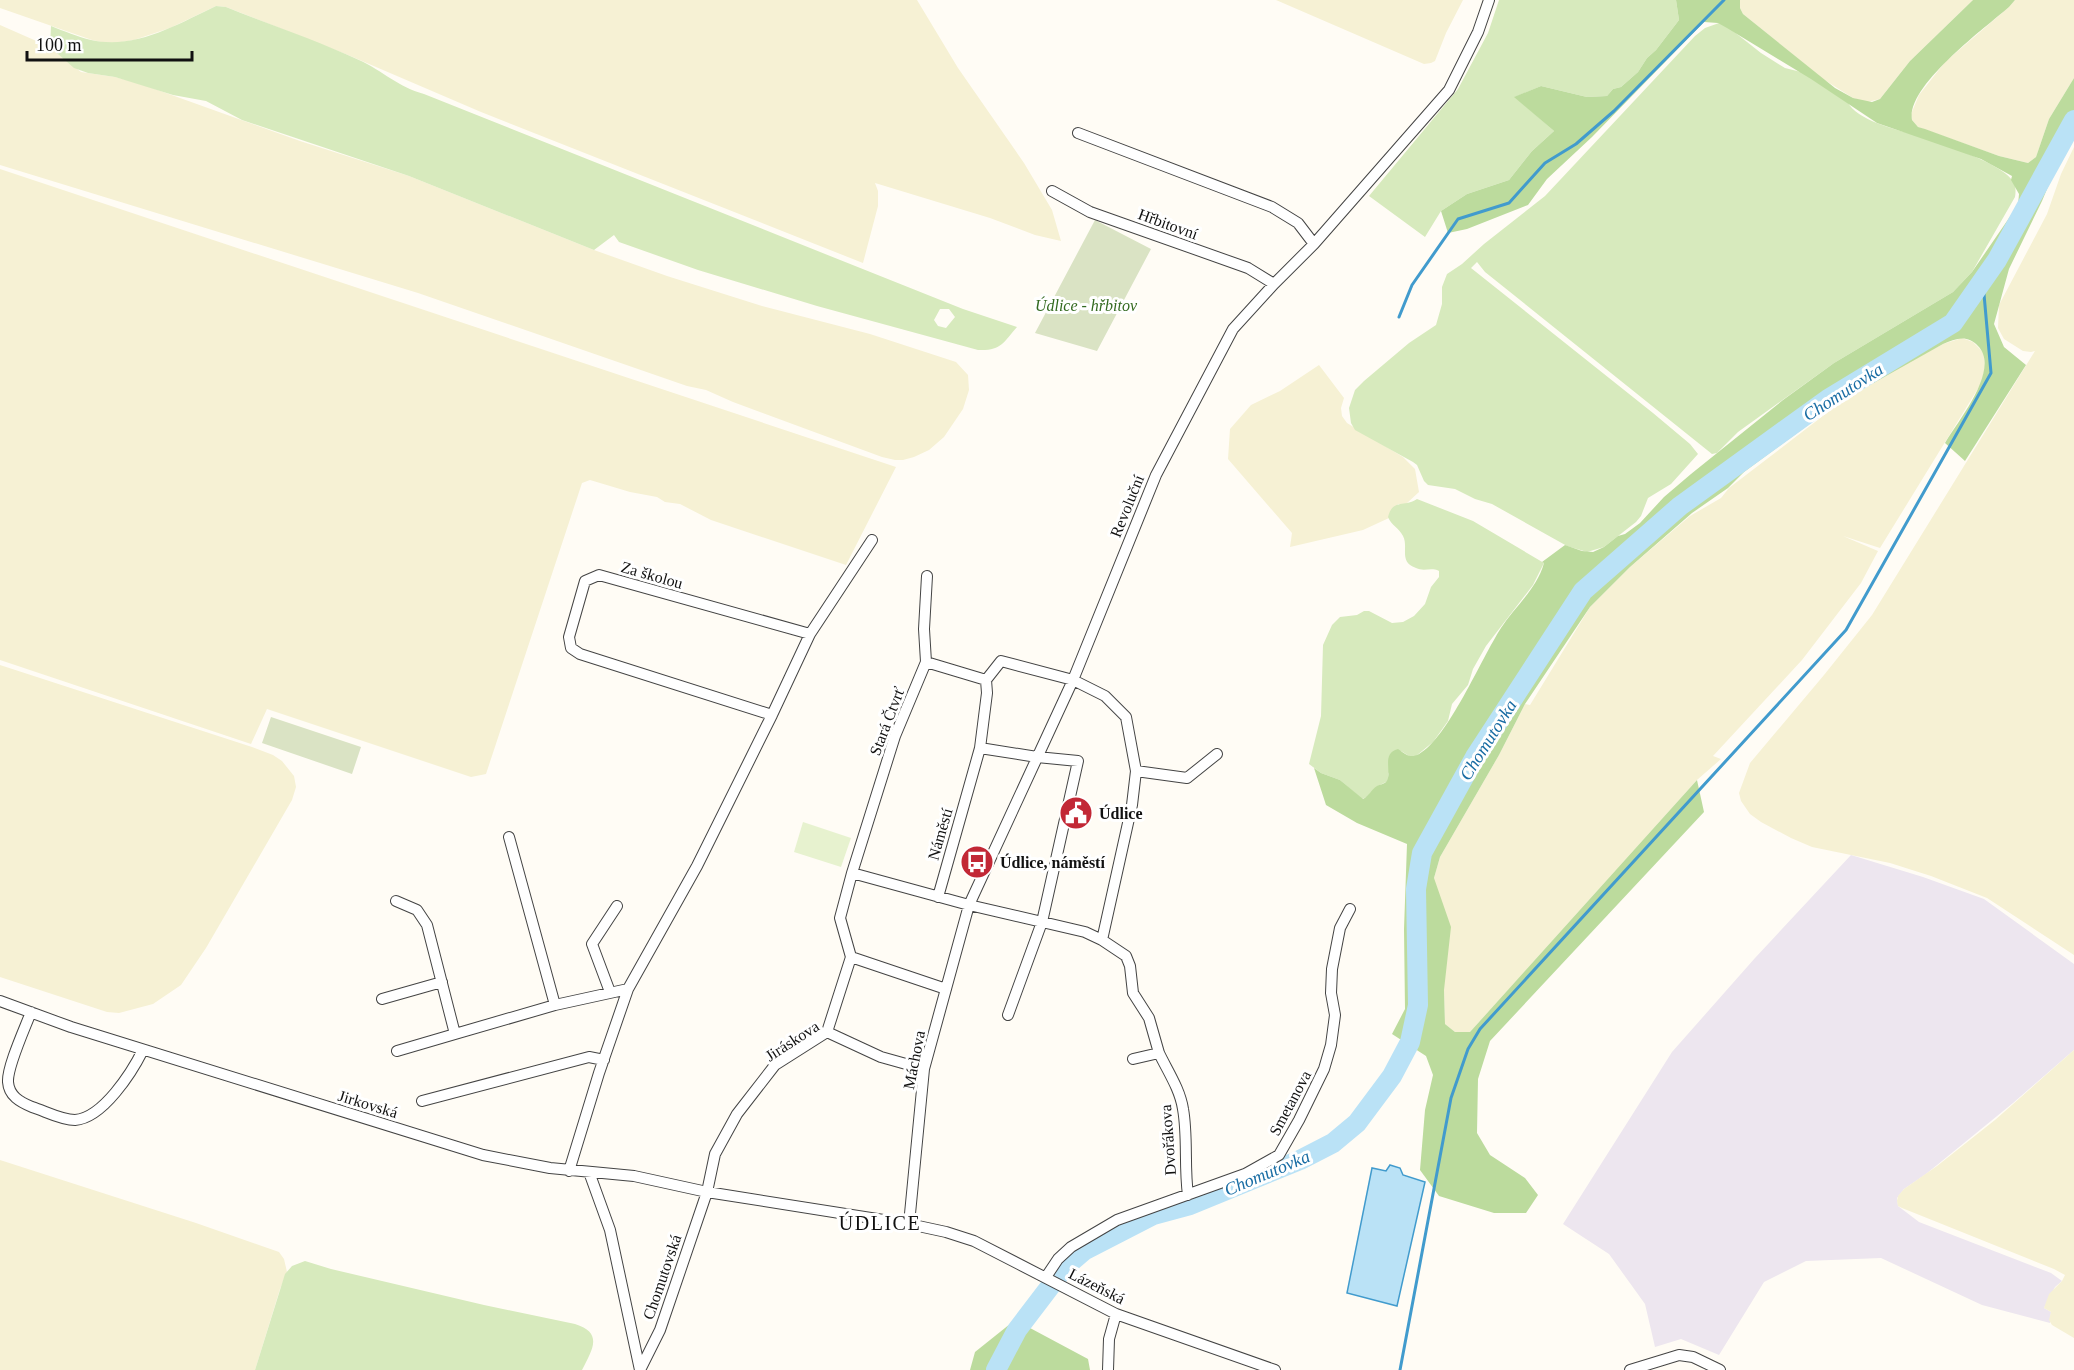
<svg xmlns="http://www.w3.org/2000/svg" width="2074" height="1370" viewBox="0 0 2074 1370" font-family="Georgia,serif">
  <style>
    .industrial { fill: #ede6ef }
    .farmland { fill: #f6f1d4 }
    .green { fill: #d7eabd; fill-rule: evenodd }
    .forest { fill: #bcdb9d }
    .cemetery { fill: #dae3c4 }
    .pitch { fill: #e7f2cf }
    .water { fill: #bae2f6; stroke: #419bcd; stroke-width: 1.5 }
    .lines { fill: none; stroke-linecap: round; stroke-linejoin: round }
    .stream { stroke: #419bcd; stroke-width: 3 }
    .river { stroke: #bae2f6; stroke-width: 20 }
    .minor-casing { stroke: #444; stroke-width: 12 }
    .minor { stroke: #fff; stroke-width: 10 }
    .labels { text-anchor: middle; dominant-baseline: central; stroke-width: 6; stroke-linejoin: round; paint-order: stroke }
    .street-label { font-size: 16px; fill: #111; stroke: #fff }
    .park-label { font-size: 16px; font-style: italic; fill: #336a20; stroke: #fff }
    .poi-label { font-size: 16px; font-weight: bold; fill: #111; stroke: #fff; text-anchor: start }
    .water-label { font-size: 18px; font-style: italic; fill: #196da4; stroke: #fff }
    .quarter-label { font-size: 20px; letter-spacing: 1.5px; fill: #111; stroke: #fff }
  </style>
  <rect width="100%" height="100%" fill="#fffcf5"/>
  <path class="industrial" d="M1851,855L1923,877L1984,899L2074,964V1050L2013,1103L1926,1174L1904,1189L1897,1198L1898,1206L1919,1222L2051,1273L2062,1281L2055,1287L2044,1308L2051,1312L2050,1323L1982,1305L1881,1258L1806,1261L1764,1282L1719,1355L1681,1339L1655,1347L1645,1304L1609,1254L1563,1224L1672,1052L1755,958Z"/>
  <path class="farmland" d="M0,0H917L958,68L1024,163L1052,210L1061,241L1035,235L990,218L875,183L878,191V206L863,263L481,112L348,55L226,7L216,6L170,28L134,40L110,44L92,40L0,8Z
    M1276,0H1463L1446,33L1435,61L1431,63L1424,64Z
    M1740,0H1973L1910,61L1880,99L1867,102L1853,98L1823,79L1743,14L1740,8Z
    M2015,0H2074V78L2049,119L2036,157L2028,163L1999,156L1918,127L1912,120L1911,114L1919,95L1945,62L2009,7Z
    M0,25L50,47L81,72L115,77L141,84L300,141L409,176L594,250L667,276L762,306L870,334L956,362L968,375L969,390L963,409L944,437L929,450L914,457L903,460H895L882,457L733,402L706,390L687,386L418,293L0,165Z
    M2074,147V955L1987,898L1931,876L1890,863L1812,847L1791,838L1761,822L1750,814L1741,801L1739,793L1750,763L1824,675L1872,615L2035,351L2031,352L2023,351L2004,339L1998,328L1999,305L2047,214L2061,174Z
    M0,169L896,467L846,565L711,520L680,504L665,502L657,497L630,492L590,480L582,483L486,774L471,777L267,709L251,744L0,660Z
    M1962,338L1973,342L1984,353L1985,368L1982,382L1880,548L1843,536L1878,551L1861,583L1802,660L1713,756L1721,759L1697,780L1470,1032H1455L1445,1024L1444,990L1434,878L1440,857L1499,755L1525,704L1530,705L1590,607L1630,567L1690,516L1721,498L1729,488L1832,409L1889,373L1943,344Z
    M1319,365L1344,398L1341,408L1342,416L1347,423L1403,457L1415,469L1419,492L1406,504H1398L1389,518L1363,530L1290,547L1292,533L1228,459L1230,429L1251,405L1280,391Z
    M0,665L252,747L273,755L282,761L294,776L296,787L292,800L206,948L181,985L153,1004L119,1013L107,1012L0,977Z
    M2074,1050V1338L2052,1325L2049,1320L2051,1312L2044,1308L2049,1294L2062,1281L2065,1275L2054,1269L1902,1208L1898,1206L1897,1201L1898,1196L1904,1189L1937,1166L1995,1120Z
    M0,1160L196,1223L279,1252L284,1259L287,1272L280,1289L255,1370H0Z"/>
  <path class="green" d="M1499,0H1676L1679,20L1656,50L1647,58L1638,72L1621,87L1613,89L1607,96L1587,97L1541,86L1515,97L1554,131L1532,151L1509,180L1467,194L1441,211L1425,237L1369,196L1458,89L1488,33Z
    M216,6L226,7C270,25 316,40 359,60C383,71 398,87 424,94L963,309L1017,327C1003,343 1001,351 978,350L817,306L698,270L619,242L614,235L594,250L409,176L242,120L206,101L173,95L115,77L88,73L74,68L50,47L51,26C64,31 78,37 91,40C135,50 178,24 216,6ZM940,309H949L955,317L946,328L938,326L934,320Z
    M1719,23L1728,27L1761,53L1785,68L1817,76L1846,98C1851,118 1891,128 1908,133C1930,139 2000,162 2012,180C2016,185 2016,191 2015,197L1972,272L1953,292L1834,363L1738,432L1717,453L1712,454L1485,272L1477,262L1471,268L1653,413L1690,444L1698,454L1671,484L1648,498L1641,516L1636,522L1604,547L1587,552L1567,546L1492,504L1475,499L1455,489L1428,485L1424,481L1417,465L1413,462L1355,430L1351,423L1349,408L1355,390L1364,381L1409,343L1436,325L1442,304V287L1447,274L1462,264L1484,244L1545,196L1695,36L1705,28Z
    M1417,499L1473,521L1544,563L1533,585L1486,646L1473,669L1468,685L1452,704L1448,721L1433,742L1416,756H1409L1401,751L1388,774V781L1378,786L1369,796L1362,799L1340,780L1321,773L1309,764L1321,716L1323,645L1332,625L1340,617L1357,615L1364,611H1369L1392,623L1403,622L1414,616L1425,604L1431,587L1439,577V571C1431,567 1424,572 1416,568C1398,562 1409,547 1403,536C1399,528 1391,525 1388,517C1393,498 1404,508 1417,499Z
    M305,1261L331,1269L484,1305L575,1324C604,1333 592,1350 582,1370H255L285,1274L292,1266Z"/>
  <path class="forest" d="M1676,0H1740V8L1743,14L1835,88L1853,98L1872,102L1880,99L1910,61L1973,0H2015L2009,7C1985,28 1906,86 1912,120L1918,127L1925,129L1999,156L2028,163L2036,157L2049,119L2074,78V125L2042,201L2009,269L1994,324L2004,347L2026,365L1965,461L1945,443C1958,421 2001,369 1978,346C1967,334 1955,339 1943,344L1838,403L1744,472L1728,488L1692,513L1630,567L1590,607L1525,704L1499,755L1440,857L1434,878L1451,927L1444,990L1445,1024L1455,1032H1470L1697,780L1704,812L1490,1041L1478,1079L1477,1133L1490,1155L1525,1178L1538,1195L1526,1213H1494L1439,1196L1420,1170L1425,1110L1433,1075L1426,1056L1392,1034L1405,1009L1404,929L1407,844L1357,823L1326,805L1314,768L1321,773L1340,780L1363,799C1369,796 1371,790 1377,786C1381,784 1387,784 1388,778C1390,767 1383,753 1398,749C1405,754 1410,759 1419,754C1448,738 1481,659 1501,628C1515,606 1537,589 1544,563L1542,562L1565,545L1582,551L1593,552L1604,547L1618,536L1625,534L1640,523L1664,497L1691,474L1783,400L1834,363L1953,292L1972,272L2018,205L2019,194L2011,180L2012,176L1981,159L1877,123L1811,79L1727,28L1718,23L1704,22L1592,137L1547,179L1528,205L1467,229L1448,233L1441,211L1467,194L1509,180L1532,151L1554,131L1514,97L1541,86L1587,97L1607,96L1613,89L1621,87L1638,72L1647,58L1656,50L1679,20Z
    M1015,1320L1088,1359L1090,1370H970L975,1352Z"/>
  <path class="cemetery" d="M1095,220L1151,249L1097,351L1035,333Z
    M271,717L361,747L352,774L262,743Z"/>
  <path class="pitch" d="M803,822L851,838L841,867L794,852Z"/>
  <path class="water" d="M1390,1165L1400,1168L1403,1175L1425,1182L1397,1306L1347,1293L1372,1168L1386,1171Z"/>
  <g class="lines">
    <path class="stream" d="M1399,317L1412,285L1458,219L1509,203L1545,163L1576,144L1614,111L1724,0
      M1400,1370L1451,1098L1468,1049L1480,1029L1846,630L1991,373L1983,283"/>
    <path class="river" d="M996,1370L1017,1330L1065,1267L1085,1250L1153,1215L1190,1205L1300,1160L1333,1143L1357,1123L1392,1076L1410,1042L1418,1005L1416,889L1422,853L1475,757L1583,591L1680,506L1828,399L1953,323L1997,260L2074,120"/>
    <g class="minor-casing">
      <path id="minor" d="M1078,133L1272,207L1298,223L1314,244
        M1052,191L1090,212L1248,268L1274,284
        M926,662L986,680L1001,661L1073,680L1105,696L1126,717L1136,771L1132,805L1102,940
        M772,715L580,654L571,648L569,637L585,581L599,575L810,634
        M980,748L987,693L986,680
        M1136,771L1187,778L1217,754
        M509,837L555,1005
        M852,873L895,736L926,662L924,629L927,576
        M938,897L980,748L1037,757L1078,761L1042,922L1008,1015
        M396,901L417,910L427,925L455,1034L555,1005L628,989
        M851,957L840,918L852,873L969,905L1085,932L1102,940L1126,956L1130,966L1133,993L1149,1018L1159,1053L1133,1059
        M851,957L946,989
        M610,992L592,944L617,906
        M382,999L442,982
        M0,1001L71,1027L483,1155L550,1168L634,1176L707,1192L909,1224L946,1232L974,1241L1116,1314L1275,1370
        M31,1012C25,1028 7,1067 8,1082C9,1096 20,1102 32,1107C45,1111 61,1120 75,1120C103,1118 132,1072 143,1050
        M827,1032L881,1057L924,1069
        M827,1032L851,957
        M397,1051L455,1034
        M1159,1053C1167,1070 1180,1089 1183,1109C1188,1137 1184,1166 1188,1195
        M422,1101L589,1057L604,1060
        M569,1171L599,1073L628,989L697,866L772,715L810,634L872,540
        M589,1172L610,1230L640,1370
        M909,1224L924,1069L969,905L1073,680L1156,475L1233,329L1274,284L1314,244L1449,90L1478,32L1489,0
        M1046,1277L1058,1259L1071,1247L1117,1220L1245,1174L1279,1155L1299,1120L1324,1069L1331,1045L1335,1015L1331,993L1332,969L1340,928L1350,909
        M640,1370L660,1330L707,1192L715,1154L737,1114L775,1065L827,1032
        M1108,1370L1109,1339L1116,1314
        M1630,1370L1679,1355L1693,1357L1720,1370"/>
    </g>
    <use href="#minor" class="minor"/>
  </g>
  <defs>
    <g id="civic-disc" transform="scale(1.725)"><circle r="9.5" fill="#c22836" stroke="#fff"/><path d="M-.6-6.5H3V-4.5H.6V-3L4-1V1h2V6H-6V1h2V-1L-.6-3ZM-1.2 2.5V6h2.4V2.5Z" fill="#fff"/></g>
    <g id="bus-disc" transform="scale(1.725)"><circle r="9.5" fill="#c22836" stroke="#fff"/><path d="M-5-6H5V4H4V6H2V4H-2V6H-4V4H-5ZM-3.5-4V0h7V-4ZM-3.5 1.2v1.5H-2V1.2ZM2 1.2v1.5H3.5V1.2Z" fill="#fff"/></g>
  </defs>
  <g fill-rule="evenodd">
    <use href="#civic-disc" x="1076" y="813"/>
    <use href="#bus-disc" x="977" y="862"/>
  </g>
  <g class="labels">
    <g class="street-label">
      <text transform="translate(1168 224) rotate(20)">Hřbitovní</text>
      <text transform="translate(1127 506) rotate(-68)">Revoluční</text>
      <text transform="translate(652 575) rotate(16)">Za školou</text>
      <text transform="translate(887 721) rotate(-69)">Stará Čtvrť</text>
      <text transform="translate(940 834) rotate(-74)">Náměstí</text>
      <text transform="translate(792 1041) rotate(-33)">Jiráskova</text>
      <text transform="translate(914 1060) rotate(-79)">Máchova</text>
      <text transform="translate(1290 1103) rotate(-62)">Smetanova</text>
      <text transform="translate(368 1104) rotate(17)">Jirkovská</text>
      <text transform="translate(1168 1140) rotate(-94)">Dvořákova</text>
      <text transform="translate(662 1277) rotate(-71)">Chomutovská</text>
      <text transform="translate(1097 1286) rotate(27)">Lázeňská</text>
    </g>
    <g class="park-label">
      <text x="1086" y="305">Údlice - hřbitov</text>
    </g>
    <g class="poi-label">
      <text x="1099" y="813">Údlice</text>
      <text x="1000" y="862">Údlice, náměstí</text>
    </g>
    <g class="water-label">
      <text transform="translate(1843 392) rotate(-33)">Chomutovka</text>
      <text transform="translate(1488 740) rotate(-58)">Chomutovka</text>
      <text transform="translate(1267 1173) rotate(-23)">Chomutovka</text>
    </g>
    <g class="quarter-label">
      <text x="880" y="1223">ÚDLICE</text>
    </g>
  </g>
  <path d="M27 51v9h165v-9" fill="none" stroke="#111111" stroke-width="3"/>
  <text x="36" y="51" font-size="18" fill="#111111" stroke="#ffffff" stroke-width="4.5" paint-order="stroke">100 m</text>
</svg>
